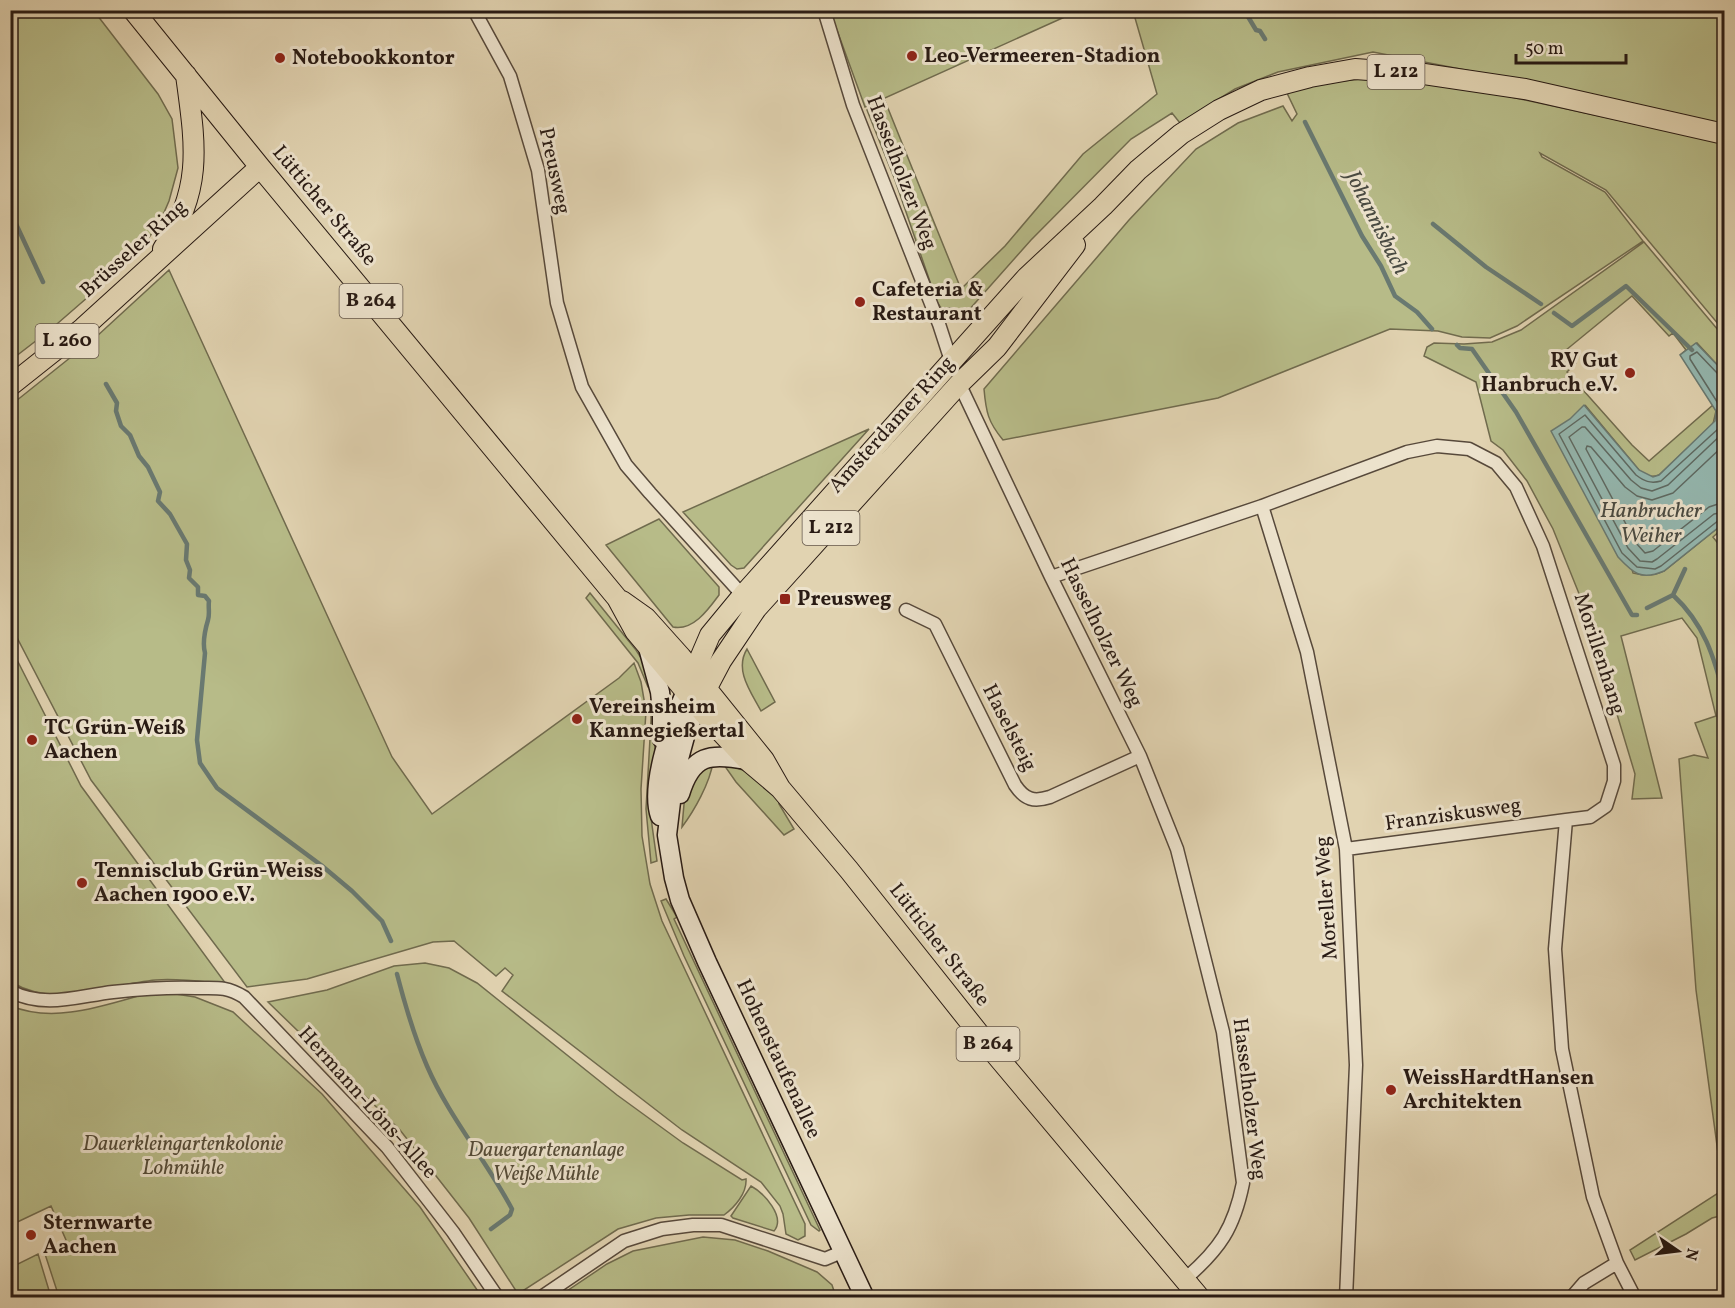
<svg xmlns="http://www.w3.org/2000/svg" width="1735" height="1308" viewBox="0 0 1735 1308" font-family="Vollkorn,serif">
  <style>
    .green { fill: #b7bb88; stroke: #706b4e; stroke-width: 1.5 }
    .water { fill: #94b7af; stroke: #697971; stroke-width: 1.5 }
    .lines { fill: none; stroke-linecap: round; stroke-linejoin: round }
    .shore { stroke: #5e6962; stroke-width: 1.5 }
    .stream { stroke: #697971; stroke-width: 4.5 }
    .minor-casing { stroke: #57493b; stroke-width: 15 }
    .secondary-casing { stroke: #291b14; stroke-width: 21 }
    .primary-casing { stroke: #291b14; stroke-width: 22 }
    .minor { stroke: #ece2cc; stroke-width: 12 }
    .secondary { stroke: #ece2cc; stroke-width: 18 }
    .primary { stroke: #e1d3b1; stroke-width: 20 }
    .poi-dot { fill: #8f2418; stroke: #ece2cc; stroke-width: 2 }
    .labels { text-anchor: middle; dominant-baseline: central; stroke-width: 6; stroke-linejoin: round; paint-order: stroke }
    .shield { fill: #ece2cc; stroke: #64574b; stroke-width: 1.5 }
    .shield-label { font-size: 20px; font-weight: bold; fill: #291b14 }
    .poi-label { font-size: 21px; font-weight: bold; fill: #291b14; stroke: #ece2cc; text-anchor: start }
    .street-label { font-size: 21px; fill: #291b14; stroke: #ece2cc }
    .park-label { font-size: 21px; font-style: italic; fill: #544b37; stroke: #ece2cc }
    .water-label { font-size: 22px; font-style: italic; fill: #494a42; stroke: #ece2cc }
  </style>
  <rect width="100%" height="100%" fill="#e1d3b1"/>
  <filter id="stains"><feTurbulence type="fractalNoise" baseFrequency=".00333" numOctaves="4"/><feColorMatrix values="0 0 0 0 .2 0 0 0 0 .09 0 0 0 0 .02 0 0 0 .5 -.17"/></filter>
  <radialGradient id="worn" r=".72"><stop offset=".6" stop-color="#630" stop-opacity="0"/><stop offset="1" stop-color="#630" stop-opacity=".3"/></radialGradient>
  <path class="green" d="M11,10L94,11L158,94L172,119L178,168L169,201L159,224L134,257L50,330L11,360Z
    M830,11V10L1078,11L865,107Z
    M1133,11H1724V124L1604,97L1373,52L1278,72L1235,89L1180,123L1172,113L1131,139L1031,240L960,320L952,308H941L937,302L895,180L867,110L873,105L885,101L961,289L1005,246L1083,154L1157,94Z
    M1361,79L1421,81L1497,94L1724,143V331L1606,190L1540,153L1542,157L1605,192L1643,241L1517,326L1490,338L1462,337L1438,331L1390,329L1218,398L1003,440C988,422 986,412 984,389L1129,220L1196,149L1238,123L1283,106L1292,121L1297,114L1286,91L1323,83Z
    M1644,242L1724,337V372L1697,343L1680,355L1686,350L1673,333L1669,336L1632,296L1566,350L1576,363L1567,372L1632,445L1649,461L1713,405L1716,411L1713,424L1659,475C1651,478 1646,476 1639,470L1585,405L1633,573C1645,576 1653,576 1664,571L1724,523V527L1713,537L1724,551V1215L1712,1218L1686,1234L1635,1260L1630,1250L1723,1190L1696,990L1679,759L1694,755L1708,758L1695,723L1716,716L1697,638L1682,618L1621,636L1662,798L1632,799L1635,774L1586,611L1553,529L1527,481L1503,450L1491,441L1476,382L1424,356L1427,347L1434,343L1464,344L1492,342L1521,330Z
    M169,270L392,757L432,814L619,678L634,663L641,682L646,711L641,789L642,836L650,884L662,921L805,1224V1236L798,1240L786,1234L783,1214L780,1206L761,1182L682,1130L502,991L513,975L505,968L496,976L454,941L433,942L307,979L247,987L91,780L11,626V405L96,337Z
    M869,429L744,568L737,569L731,565L683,512Z
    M659,519L719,587V595C708,610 693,631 673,627L606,545Z
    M590,593L636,650L643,661L654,690L648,687L638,663L586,598Z
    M10,646L81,786L226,984C204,982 179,978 156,980C107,984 58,1010 11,982Z
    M747,649L775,702L761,711C751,692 734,670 747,649Z
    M656,698L657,713L651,818L657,861L651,863L646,809L651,721V700Z
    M713,762C710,783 694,811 682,827L685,793L692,776Z
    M722,762L750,773L778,797L779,804L794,829L784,835L736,782Z
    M666,899L677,917L674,919L820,1230L819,1231L811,1225L684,956L661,901Z
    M425,963L449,968L477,983L617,1095L683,1143L742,1180L746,1179C747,1193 735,1207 724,1215H689L656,1218L618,1229L518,1294L469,1218L400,1130L268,1002L327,990L394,966Z
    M156,991L195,997L233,1012L322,1094L420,1207L482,1297H59L44,1251L66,1240L51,1206L11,1225V1006C57,1025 110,1003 156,991Z
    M751,1186C764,1193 786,1217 774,1231L733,1218L731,1216Z
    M703,1237L735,1240L768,1251L817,1272L832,1285L836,1297H558L607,1264L633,1251Z
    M38,1254L51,1297H11V1264L12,1267Z"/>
  <path class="water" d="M1696,343L1724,372V523L1664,571C1641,581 1633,573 1618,557L1551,431L1570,419L1584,405L1639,470L1653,477L1659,475L1715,421L1716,411L1680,355Z"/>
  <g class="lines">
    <path class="shore" d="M1724,376L1718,374L1697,352L1690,356V359L1721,408V422L1718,429L1661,481C1650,484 1644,481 1636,475L1585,415L1559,434L1622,553L1637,567L1655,569L1661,566L1719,520L1724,519
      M1724,432L1668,485L1652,491L1641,488L1631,480L1585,427H1582L1569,437L1628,548L1640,561L1652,562L1657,559L1714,514L1724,512
      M1724,445L1673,493L1652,500L1637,496L1625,487L1591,447L1587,446L1586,449L1636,543L1645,553L1653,551L1709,507L1724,502"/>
    <path class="stream" d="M1244,10L1256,30L1260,31L1265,39
      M1305,122L1362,236L1381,266L1395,296L1417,312L1432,329
      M10,211L43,282
      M1433,224L1486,267L1541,304
      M1554,313L1572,326L1626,286L1692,350
      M1457,345L1460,348L1472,349L1516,412L1632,615H1637
      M106,384L117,403L116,411L121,426L130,435L139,456L148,467L160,492L158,501L170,514L187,544L186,560L190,570L189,578L198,587V595L205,596L209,601C208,607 210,614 208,620C205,630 202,642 205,653L197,740L200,763L217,788L321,865L352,891L382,921L391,941
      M1673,595L1685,569
      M1647,608L1673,595C1704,624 1714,656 1724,696
      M397,974C405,1005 414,1036 427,1066C449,1117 486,1160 512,1209L510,1215L491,1229"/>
    <g class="minor-casing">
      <path id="minor" d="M474,10L510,76L538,170L557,303L582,387L626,465L650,493L747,600
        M824,10L853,105L939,324L952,364
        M958,381L1051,577L1140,756L1177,849L1223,1032L1243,1183C1234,1228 1220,1249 1185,1279
        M1262,506L1307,652L1346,849L1356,1065L1346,1298
        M1051,577L1262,506L1407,452L1437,446L1469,449L1496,463L1516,487L1543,546L1614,765V781L1606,806L1590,817L1566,820L1555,949L1562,1049L1593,1197L1617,1263L1635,1298
        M906,610L935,624L1015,785C1025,800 1034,802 1050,797L1140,756
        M1346,849L1566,820
        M10,991C45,1009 78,996 113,992C141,989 168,987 196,988C217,988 226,986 244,997L387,1147L453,1232L498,1298
        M540,1298L624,1241L662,1229L693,1225H721L825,1259L844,1251
        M1571,1298L1584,1283L1617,1263"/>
    </g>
    <g class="secondary-casing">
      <path id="secondary" d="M647,644L660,692L662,711V739
        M698,705L686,733L674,777L667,835L674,878L680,900L707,962L865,1298
        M680,794C692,754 710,753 747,760
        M660,816C649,785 673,721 686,691"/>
    </g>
    <g class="primary-casing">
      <path id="primary" d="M133,10L260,167L617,598L635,631L708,718L747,760L780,788
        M163,249C204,188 195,143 186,75
        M10,386L83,328L260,167
        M622,601L646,618L681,657L764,760L780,788L849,870L996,1055L1200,1298
        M686,691L710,635L743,595L1027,277L1103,206L1138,170L1181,134L1219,110L1261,90L1310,77L1355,69L1424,74L1525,89L1724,134
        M702,697L721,661L756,609L959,384L997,347L1075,245"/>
    </g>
    <use href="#minor" class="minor"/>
    <use href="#secondary" class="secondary"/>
    <use href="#primary" class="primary"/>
  </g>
  <g class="poi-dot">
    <circle cx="912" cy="56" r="6"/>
    <circle cx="280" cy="58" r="6"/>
    <circle cx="860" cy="302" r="6"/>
    <circle cx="1630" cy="373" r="6"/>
    <rect x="779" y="593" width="12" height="12" rx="3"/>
    <circle cx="577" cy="719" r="6"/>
    <circle cx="32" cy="740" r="6"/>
    <circle cx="82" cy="883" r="6"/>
    <circle cx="1391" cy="1090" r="6"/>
    <circle cx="31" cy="1235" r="6"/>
  </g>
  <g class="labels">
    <g class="shield">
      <rect x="1367.5" y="55" width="57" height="34" rx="4.5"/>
      <rect x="339.5" y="284" width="63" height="34" rx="4.5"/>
      <rect x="35.5" y="324" width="63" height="34" rx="4.5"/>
      <rect x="802.5" y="511" width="57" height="34" rx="4.5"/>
      <rect x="956.5" y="1027" width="63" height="34" rx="4.5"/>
    </g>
    <g class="shield-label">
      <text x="1396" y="72">L 212</text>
      <text x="371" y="301">B 264</text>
      <text x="67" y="341">L 260</text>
      <text x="831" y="528">L 212</text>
      <text x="988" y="1044">B 264</text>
    </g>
    <g class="poi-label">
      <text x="924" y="56">Leo-Vermeeren-Stadion</text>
      <text x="292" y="58">Notebookkontor</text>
      <text x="872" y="290">Cafeteria &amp;<tspan x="872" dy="24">Restaurant</tspan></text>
      <text x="1618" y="361" text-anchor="end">RV Gut<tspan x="1618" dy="24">Hanbruch e.V.</tspan></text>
      <text x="797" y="599">Preusweg</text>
      <text x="589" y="707">Vereinsheim<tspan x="589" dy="24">Kannegießertal</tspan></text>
      <text x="44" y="728">TC Grün-Weiß<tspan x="44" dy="24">Aachen</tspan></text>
      <text x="94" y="871">Tennisclub Grün-Weiss<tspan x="94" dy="24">Aachen 1900 e.V.</tspan></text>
      <text x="1403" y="1078">WeissHardtHansen<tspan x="1403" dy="24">Architekten</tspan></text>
      <text x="43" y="1223">Sternwarte<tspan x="43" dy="24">Aachen</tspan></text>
    </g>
    <g class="street-label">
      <text transform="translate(554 171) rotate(78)">Preusweg</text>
      <text transform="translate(901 173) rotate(69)">Hasselholzer Weg</text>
      <text transform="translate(324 206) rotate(50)">Lütticher Straße</text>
      <text transform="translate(134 249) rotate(-42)">Brüsseler Ring</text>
      <text transform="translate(892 425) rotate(-48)">Amsterdamer Ring</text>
      <text transform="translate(1101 633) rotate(64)">Hasselholzer Weg</text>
      <text transform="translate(1599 654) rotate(72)">Morillenhang</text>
      <text transform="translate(1009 728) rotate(63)">Haselsteig</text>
      <text transform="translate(1453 815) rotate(-8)">Franziskusweg</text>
      <text transform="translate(1327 898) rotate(-94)">Moreller Weg</text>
      <text transform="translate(939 945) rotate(52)">Lütticher Straße</text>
      <text transform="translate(778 1059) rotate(65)">Hohenstaufenallee</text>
      <text transform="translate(1249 1099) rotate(83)">Hasselholzer Weg</text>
      <text transform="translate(367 1103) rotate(48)">Hermann-Löns-Allee</text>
    </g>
    <g class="park-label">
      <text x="183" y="1144">Dauerkleingartenkolonie<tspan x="183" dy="24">Lohmühle</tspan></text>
      <text x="546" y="1150">Dauergartenanlage<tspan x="546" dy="24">Weiße Mühle</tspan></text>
    </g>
    <g class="water-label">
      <text transform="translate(1376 223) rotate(63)">Johannisbach</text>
      <text x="1651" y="511">Hanbrucher<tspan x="1651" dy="25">Weiher</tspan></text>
    </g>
  </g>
  <rect width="1735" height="1308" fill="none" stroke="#e1d3b1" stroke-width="36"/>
  <rect x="12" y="12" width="1711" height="1284" fill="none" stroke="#291b14" stroke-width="3"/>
  <rect x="18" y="18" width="1699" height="1272" fill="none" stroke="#291b14" stroke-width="1.5"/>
  <g transform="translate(1678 1251) rotate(104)" stroke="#ece2cc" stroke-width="4.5" paint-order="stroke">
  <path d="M0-4.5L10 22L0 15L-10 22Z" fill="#291b14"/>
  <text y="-9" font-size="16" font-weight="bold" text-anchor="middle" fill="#291b14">N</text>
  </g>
  <path d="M1516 54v9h110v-9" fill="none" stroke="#291b14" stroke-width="3"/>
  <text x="1525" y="54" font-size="18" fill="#291b14" stroke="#ece2cc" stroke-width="4.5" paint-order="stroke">50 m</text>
  <rect width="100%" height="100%" filter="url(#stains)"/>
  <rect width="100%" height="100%" fill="url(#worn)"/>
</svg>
